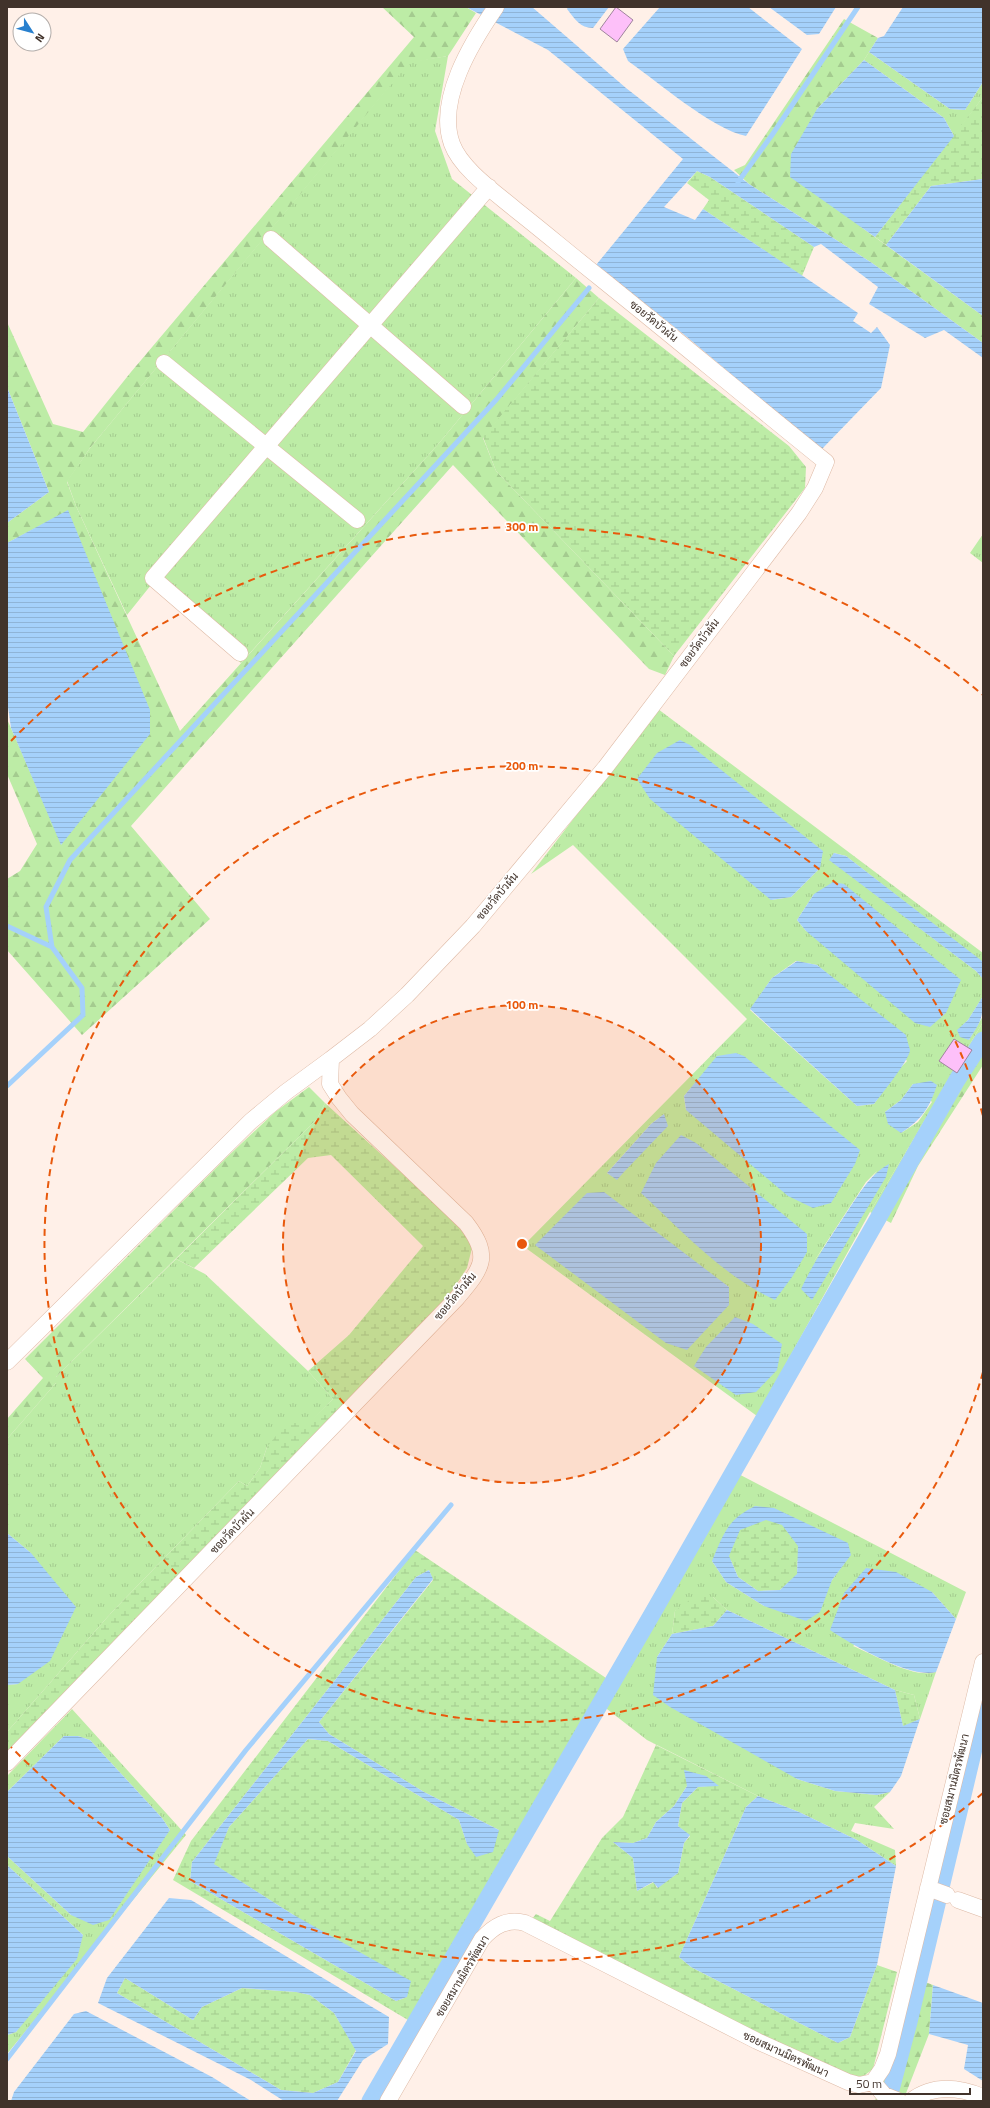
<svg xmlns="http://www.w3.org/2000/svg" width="990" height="2108" viewBox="0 0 990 2108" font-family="'Titillium Web',Sarabun,sans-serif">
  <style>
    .grass { fill: url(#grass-tufts); fill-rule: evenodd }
    .forest { fill: url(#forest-firs) }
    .wetland { fill: url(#wetland-marsh); fill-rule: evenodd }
    .water { fill: url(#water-rules); fill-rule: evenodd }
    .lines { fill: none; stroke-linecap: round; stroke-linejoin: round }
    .stream { stroke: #a5d1fb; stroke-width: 5 }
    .canal { stroke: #a5d1fb; stroke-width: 17 }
    .building { fill: #fdc0f9; stroke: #9f849d }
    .street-casing { stroke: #debaa6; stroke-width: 17 }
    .street { stroke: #fff; stroke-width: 16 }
    .ring { fill: none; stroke: #e8590c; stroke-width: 2; stroke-dasharray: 7 5 }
    .labels { text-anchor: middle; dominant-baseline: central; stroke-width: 3.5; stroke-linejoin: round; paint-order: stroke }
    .street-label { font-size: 11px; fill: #41332b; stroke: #fff }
    .centre { fill: #e8590c; stroke: #fff; stroke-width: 2 }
    .ring-label { font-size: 12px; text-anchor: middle; font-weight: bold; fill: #e8590c; stroke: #fff; stroke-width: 3.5; stroke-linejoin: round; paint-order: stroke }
  </style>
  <defs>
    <pattern id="grass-tufts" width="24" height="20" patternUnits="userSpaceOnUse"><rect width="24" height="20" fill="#bdeca6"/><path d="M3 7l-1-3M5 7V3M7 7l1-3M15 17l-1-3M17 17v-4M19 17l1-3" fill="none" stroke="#a4cb8f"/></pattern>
    <pattern id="forest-firs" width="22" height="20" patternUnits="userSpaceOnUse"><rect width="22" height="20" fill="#bdeca6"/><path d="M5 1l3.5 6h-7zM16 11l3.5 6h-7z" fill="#a4cb8f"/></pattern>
    <pattern id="wetland-marsh" width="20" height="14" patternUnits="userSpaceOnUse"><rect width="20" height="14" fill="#bdeca6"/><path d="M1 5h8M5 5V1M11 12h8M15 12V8" fill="none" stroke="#a4cb8f"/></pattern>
    <pattern id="water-rules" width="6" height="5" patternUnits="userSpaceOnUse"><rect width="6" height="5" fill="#a5d1fb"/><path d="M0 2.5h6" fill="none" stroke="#8fb4d7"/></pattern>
  </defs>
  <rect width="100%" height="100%" fill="#fff0e8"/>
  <path class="grass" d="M869,52L950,109L965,110L983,82V97L954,136L944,118L864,60Z
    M448,56L435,131L452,179L576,278L440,442L241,663L151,585L127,615L76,506L67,481L90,448L409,62Z
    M983,534V563L970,553Z
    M658,709L983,953V963L846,856L834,853L830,860L976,971L983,979L982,998L968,1020L958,1030L969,1040L983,1016V1022L870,1212L757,1416L523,1246L747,1019L573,845L531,874ZM820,868L791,897L771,900ZM814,894L806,931L797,920ZM796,961L817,965L848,991L907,1061L897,1071L874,1104L857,1106L750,1010L772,978ZM703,1074L686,1110L684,1096ZM913,1084L932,1102L918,1122L901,1133L885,1112L901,1100ZM664,1114L617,1179L607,1173L651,1124ZM877,1171L813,1263L866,1182ZM720,1281L729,1287V1305Z
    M176,1259L205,1274L308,1371L333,1399L309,1424L267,1447L260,1468L247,1486L239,1481L111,1613L7,1732V1685L18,1684L31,1553L7,1533V1439L56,1383V1377Z
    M727,1468L966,1592L956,1619L932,1592L853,1646C875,1655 913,1679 936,1672L920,1719L914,1695L895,1690L727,1610L713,1597L675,1611L672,1634L657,1657L797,1779L835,1791L877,1795L890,1792L874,1807L894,1829L855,1823L851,1831L895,1850L896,1866L857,1840L799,1812L758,1796L647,1740L594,1699ZM712,1561H846L832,1580L764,1606L726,1582Z
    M72,1709L186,1835L7,2054V2035L16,2032L83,1935L7,1865V1856L71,1915L170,1830L162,1818L90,1740L78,1736H64L7,1792V1776Z"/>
  <path class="forest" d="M382,7H466L476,13L448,56L409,63L90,448L67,482L76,506L180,731L440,442L576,278L599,298L483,438L496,471L674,656L665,675L649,669L453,465L131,826L210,919L82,1035L7,950V879L20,871L37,844L7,774V719L62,845L68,511L7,543V523L49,492L7,387V322L53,424L83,432L131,372L414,37Z
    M844,19L878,38L864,60L817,109L861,227L983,316V343L872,263L749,184L734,170L745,165Z
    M983,1022V1065L918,1166L891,1223L870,1212Z
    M309,1087L325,1103L317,1119L56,1377V1383L7,1439V1419L43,1378L25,1359L226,1158L275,1112Z
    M912,1977L933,1985L929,2034L903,2101H875Z"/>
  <path class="wetland" d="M983,97V179L931,186L886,245L875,237Z
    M697,171L710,177L814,247L802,276L703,209L709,200L687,183Z
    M599,298L789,446L806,467L805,488L674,656L496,471L483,437Z
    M325,1103L451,1218L473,1244L467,1268L450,1294L381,1368L7,1755V1732L111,1613L239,1481L247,1486L260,1468L267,1447L286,1423H309L333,1399L308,1371L349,1335L423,1246L331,1155L308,1158L194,1268L176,1259L317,1119Z
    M766,1520L782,1525L798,1546L797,1575L780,1590L758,1591L738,1577L729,1556L740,1530Z
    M415,1550L606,1678L413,2023L173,1880L191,1841ZM429,1570L433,1580L319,1722L329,1734L424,1792L499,1830L467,1844L459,1820L328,1741L308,1739L229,1827L213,1864L292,1914L407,1997L396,2001L190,1881L192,1862L416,1577Z
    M695,1596L713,1597L727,1610L713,1626L672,1634L675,1611Z
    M895,1690L914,1695L920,1719L903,1727Z
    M656,1745L758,1796L746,1807L679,1957L691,1967L838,2043L850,2037L877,1965L897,1972L873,2069L861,2078L839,2073L531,1920L536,1914L550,1921L602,1838L623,1817ZM718,1785L698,1787L682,1803L678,1826L690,1836L684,1843L678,1873L657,1888L654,1882L637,1891L633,1858L613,1842L633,1843L647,1838L656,1822L674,1806L687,1786Z
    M125,1978L193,2020L202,2007L242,1988L296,1992L310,1995L334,2013L356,2050L338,2082L313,2093L281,2090L117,1993Z"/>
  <path class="water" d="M466,7H532L626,88L749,184L872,263L983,343V358L944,330L925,338L869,304L878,287L821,244L814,247L710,177L697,171L664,207L695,220L703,209L858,313L853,321L871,333L877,327L890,345L881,388L821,450L687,337L596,265L683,159L548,50Z
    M568,7H609L593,28C580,28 575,19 567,9Z
    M660,7H748L802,49L746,136C712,129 658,82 628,61L623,49Z
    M769,7H836L819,34L807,35Z
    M903,7H983V82L965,110L950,109L869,52L878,38L884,36Z
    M864,60L944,118L954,136L875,237L790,177L791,154L817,109Z
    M983,179V316L886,245L931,186Z
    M7,387L49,492L7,523Z
    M68,510L150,710V734L61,845L11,728L7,700V543Z
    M680,740L690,745L823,851L820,868L791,897L771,900L650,799L637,779L657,753Z
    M834,853L846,856L982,961L983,979L976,971L829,860Z
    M833,882L844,884L961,980L946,1013L930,1027L915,1023L806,931L797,920L814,894Z
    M797,961L817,965L906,1035C907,1040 909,1046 910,1050C910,1059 881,1095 874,1104L857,1106L750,1009L772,978Z
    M983,996C983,1019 981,1021 969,1040L960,1037L957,1030L968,1020Z
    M736,1053L744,1056L860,1150L855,1164L831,1203L813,1208L788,1196L686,1110L684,1096L717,1056Z
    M931,1081L937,1085C929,1109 922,1119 901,1133L888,1124L885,1112L901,1100L913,1084Z
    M664,1114L668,1126L623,1173L617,1180L607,1173L651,1124Z
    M681,1135L696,1143L807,1234V1252L792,1277L775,1300C723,1276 683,1232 641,1193L656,1163Z
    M889,1164L886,1177L812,1300L801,1289C813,1263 829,1239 845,1215C858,1196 868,1176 889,1164Z
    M604,1192L729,1287V1305L687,1350L666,1343L535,1245L587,1193Z
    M735,1317L753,1324L782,1344L777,1370L756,1392L736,1395L694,1366L706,1347Z
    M755,1506L774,1508L848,1543L851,1555L832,1580L820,1612L806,1621L764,1606L726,1582L712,1561C724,1533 727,1520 755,1506ZM766,1520L782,1525L798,1546L797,1574L780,1590L758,1591L738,1577L729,1556L740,1530Z
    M7,1533L31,1553L76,1607L50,1661L18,1684L7,1685Z
    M866,1568L896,1572L932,1592L956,1619L936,1672C911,1679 852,1645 830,1630L844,1593Z
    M429,1570L433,1579L319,1722L329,1734L424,1792L499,1830L493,1852L476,1857L467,1844L459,1820L328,1741L308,1739L229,1827L214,1864L292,1914L411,1981L407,1997L396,2001L190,1881L192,1862L416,1577Z
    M727,1610L895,1690L903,1726L920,1719L901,1776L890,1792L877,1795L835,1791L797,1779L670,1707L653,1695L657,1657L672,1634L713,1626Z
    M64,1736H78L90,1740L162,1818L170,1830L109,1920L93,1925L71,1915L7,1856V1792Z
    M684,1770L706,1776L719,1786L698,1787L682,1803L678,1826L690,1835L684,1843L678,1873L658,1888L653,1882L637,1891L633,1858L613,1842L633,1843L647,1838L656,1822L674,1806L687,1786Z
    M758,1796L799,1812L857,1840L896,1866L877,1965L850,2037L838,2043L691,1967L679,1957L746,1807Z
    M7,1865L83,1935L77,1959L16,2032L7,2035Z
    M169,1898L191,1900L389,2017L388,2044L363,2060L337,2101H284L251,2080L98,2003L107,1978ZM125,1978L193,2020L202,2007L242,1988L296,1992L310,1995L334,2013L356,2051L338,2082L313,2093L281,2090L117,1993Z
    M933,1985L983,2003V2081L964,2069L968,2045L929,2034Z
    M86,2011L212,2077L251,2101H11L14,2092L74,2014Z"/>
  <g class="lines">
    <path class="stream" d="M738,182L772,135L858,7
      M7,926L52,947L82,988L83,1015L7,1086
      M52,947L46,907L70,860L496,400L589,288
      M7,2059L246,1750L451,1505"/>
    <path class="canal" d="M370,2101L655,1609L957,1080L983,1040
      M888,2101L909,2022L983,1711"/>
  </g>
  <path class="building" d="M616,7L633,20L617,42L600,29Z
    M954,1039L972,1050L957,1073L939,1061Z"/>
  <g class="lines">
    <g class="street-casing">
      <path id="street" d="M271,239L463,406
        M164,363L357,520
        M240,653L153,578L489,187
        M7,1362L251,1121L286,1092L331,1059
        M7,1763L457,1298C482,1268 492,1257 466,1223L352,1114L339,1098L330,1084L331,1059L370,1029L407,995L473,926L605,768L799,513L815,488L826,462C750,401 675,338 599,277C571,255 544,232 516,210C496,193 461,169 452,144C436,100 472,42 496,7
        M928,1888L947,1895
        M958,1900L983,1909
        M873,2082L884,2095L899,2101
        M388,2101L482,1939C494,1926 507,1918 525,1923L757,2041L848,2082L859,2085L873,2082L882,2069L888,2054L983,1662
        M911,2101C933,2084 959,2087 983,2097"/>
    </g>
    <use href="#street" class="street"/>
  </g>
  <circle cx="522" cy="1244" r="239" fill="#e8590c" fill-opacity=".12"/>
  <g class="ring">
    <circle cx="522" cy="1244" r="239"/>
    <path d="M983 1372A478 478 0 1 1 983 1116"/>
    <path d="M983 1793A717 717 0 0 1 11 1747M11 741A717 717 0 0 1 983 695"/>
  </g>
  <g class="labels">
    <g class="street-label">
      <text transform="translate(654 321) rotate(39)">ซอยวัดบัวผัน</text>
      <text transform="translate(699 643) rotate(-53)">ซอยวัดบัวผัน</text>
      <text transform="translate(497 896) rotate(-50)">ซอยวัดบัวผัน</text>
      <text transform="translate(455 1296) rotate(-50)">ซอยวัดบัวผัน</text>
      <text transform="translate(232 1531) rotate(-46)">ซอยวัดบัวผัน</text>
      <text transform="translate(954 1779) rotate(-76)">ซอยสมานมิตรพัฒนา</text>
      <text transform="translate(462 1976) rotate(-59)">ซอยสมานมิตรพัฒนา</text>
      <text transform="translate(786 2054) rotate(25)">ซอยสมานมิตรพัฒนา</text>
    </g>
  </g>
  <circle cx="522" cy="1244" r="6" class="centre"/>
  <g class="ring-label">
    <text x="522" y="531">300 m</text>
    <text x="522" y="770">200 m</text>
    <text x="522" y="1009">100 m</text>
  </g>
  <rect width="990" height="2108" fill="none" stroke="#41332b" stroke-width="16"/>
  <g transform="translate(32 32) rotate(126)"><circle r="19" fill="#ffffff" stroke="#b3adaa"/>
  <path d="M0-3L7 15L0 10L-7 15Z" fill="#2880ce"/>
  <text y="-6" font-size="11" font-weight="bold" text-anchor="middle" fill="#41332b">N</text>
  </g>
  <path d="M850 2088v6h120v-6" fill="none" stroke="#41332b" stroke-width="2"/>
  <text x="856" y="2088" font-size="12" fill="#41332b" stroke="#ffffff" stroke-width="3" paint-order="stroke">50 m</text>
</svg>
